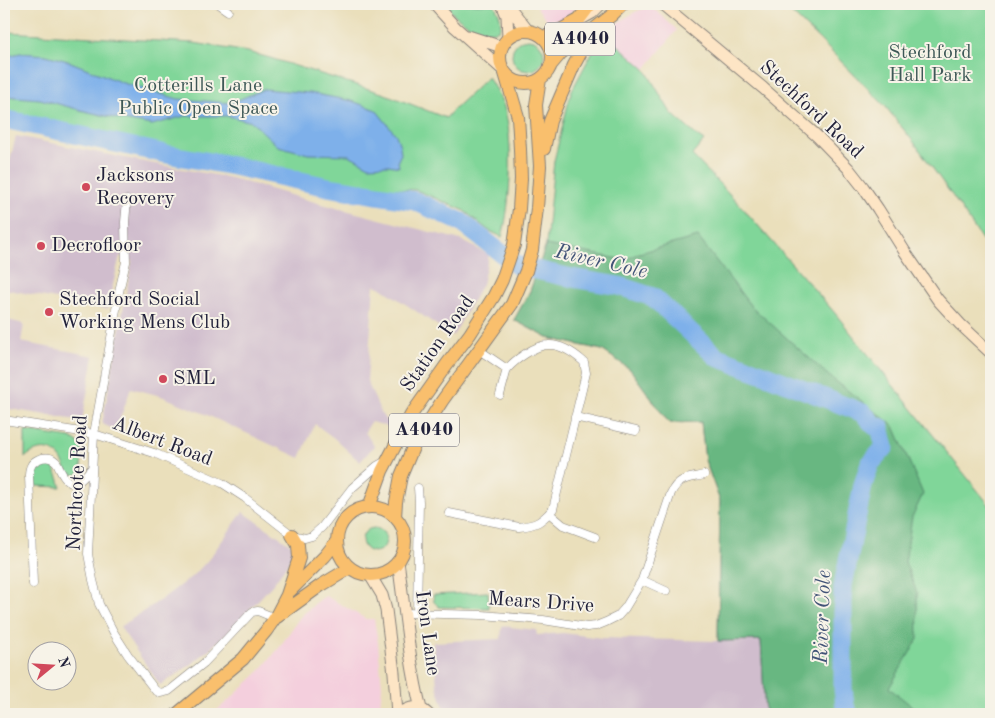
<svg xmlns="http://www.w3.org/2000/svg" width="995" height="718" viewBox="0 0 995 718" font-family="'Old Standard TT',serif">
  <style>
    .built { fill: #f4cfdd }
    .industrial { fill: #d0bdcd }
    .green { fill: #80d699; stroke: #517c6a }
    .forest { fill: #68b781; stroke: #456c5e }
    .water { fill: #7eb0ea; stroke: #506992 }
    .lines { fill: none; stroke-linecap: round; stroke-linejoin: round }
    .river { stroke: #7eb0ea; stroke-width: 19 }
    .street-casing { stroke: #86807b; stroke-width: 9 }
    .secondary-casing { stroke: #86807b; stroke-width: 13 }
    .primary-casing { stroke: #86807b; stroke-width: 14 }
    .street { stroke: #fff; stroke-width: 8 }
    .secondary { stroke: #fde5c5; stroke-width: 11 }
    .primary { stroke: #f9bf6d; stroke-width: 12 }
    .poi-dot { fill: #d1495b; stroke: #f7f3e8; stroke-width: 2 }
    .labels { text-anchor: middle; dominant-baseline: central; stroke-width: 4; stroke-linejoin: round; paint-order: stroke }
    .shield { fill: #f7f3e8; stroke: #62616f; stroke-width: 1 }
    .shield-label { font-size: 19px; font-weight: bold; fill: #22223b }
    .park-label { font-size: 20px; fill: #3e5857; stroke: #f7f3e8 }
    .street-label { font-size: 20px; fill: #22223b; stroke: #f7f3e8 }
    .poi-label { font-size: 20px; fill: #22223b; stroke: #f7f3e8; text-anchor: start }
    .water-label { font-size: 21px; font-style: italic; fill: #425478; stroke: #f7f3e8 }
  </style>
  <rect width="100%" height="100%" fill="#f7f3e8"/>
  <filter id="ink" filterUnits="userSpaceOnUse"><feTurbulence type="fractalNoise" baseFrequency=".02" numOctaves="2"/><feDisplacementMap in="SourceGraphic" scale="10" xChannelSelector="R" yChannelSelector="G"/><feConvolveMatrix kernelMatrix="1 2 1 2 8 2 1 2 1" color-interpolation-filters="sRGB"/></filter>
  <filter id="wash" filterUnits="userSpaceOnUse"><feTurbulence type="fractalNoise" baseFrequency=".0096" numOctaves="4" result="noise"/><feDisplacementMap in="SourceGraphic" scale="20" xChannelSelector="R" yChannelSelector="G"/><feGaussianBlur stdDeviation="1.12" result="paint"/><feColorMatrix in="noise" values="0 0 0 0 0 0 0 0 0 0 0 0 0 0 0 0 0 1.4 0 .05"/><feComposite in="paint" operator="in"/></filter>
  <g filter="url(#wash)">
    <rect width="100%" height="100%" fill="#eadfbb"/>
    <path class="built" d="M536,4H580L564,19L547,20L538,9Z
      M645,8H653L677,30L645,69L603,32L635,12Z
      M326,596L366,619H374L378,642L382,687L379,714H212L228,701L258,673L279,648L300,617L319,600Z"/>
    <path class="industrial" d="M16,136L145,162L231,178L318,203L461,240L489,255L482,284L453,336L380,287L374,285L367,381L382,415L391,427L371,422L365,432L374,446L360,462L334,438L315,424L300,458L205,414L161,396L131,388L116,430L102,424L132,261L120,256L107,309L4,289V184Z
      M4,319L24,324L21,342L94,356L82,421L4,408Z
      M243,512L293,546L294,554L274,583L228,633L192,664L160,685L120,627L162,599L195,574L208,560Z
      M502,626L536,630L537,635L563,633L602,638L718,641L761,640L765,714H446L437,686L433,642L501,639Z"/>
    <path class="green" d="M443,4H494C499,13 503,20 499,30C478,37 457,18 443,4Z
      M782,4H991V253L954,198L916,145L885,106L819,39Z
      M7,32L194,43L248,52L270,58L385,94L446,118L452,111L488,77C493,86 501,97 504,107C514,139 511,204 502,237L488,230L463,210L416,190L376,188L347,185L303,177L263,165L219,155L131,141L57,123L4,113V34Z
      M603,32L645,69L671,113L697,136L704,141L692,155L740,205L834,312L991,507V714H765L761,640L718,641L720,501L705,460L701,422L669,423L630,369L602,350L548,338L514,320L530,291L546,245L554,161L571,92Z
      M512 55a16 16 0 1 1 32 0a16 16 0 1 1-32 0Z
      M25,431L70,438L80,444L82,453L81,471L76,475L68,473C65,467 63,460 58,455C49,446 33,449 25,458Z
      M42,462C56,464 57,475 61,487L36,486L33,474L34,466L38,463Z
      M362 540a12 12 0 1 1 24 0a12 12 0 1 1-24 0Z
      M488,592L489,608L439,607L434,602L433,595Z"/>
    <path class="forest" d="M698,237L750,305L829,376L894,426L923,494L912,517L905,562L917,593L918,639L889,688L922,714H765L761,640L718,641L720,501L705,460L701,422L669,423L630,369L602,350L548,338L514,320L530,291L546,245L625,260L639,253Z"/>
    <path class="water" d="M20,53L46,55L68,61L123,83L178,99L231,103L264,89L310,93L352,101L376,110L396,135L400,146L401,154L398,160L399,167L389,165L369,166L349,155L308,154L278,146L252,122L228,116H185L152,125L123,120L80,110L40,99L4,96V57Z"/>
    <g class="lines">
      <path class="river" d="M4,119L166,154L233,166L328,187L415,201L461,222L518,266L572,278L619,286L653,297L717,357L761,373L863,413L875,426L880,427L885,447L870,464L863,485L843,586V688L845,706L849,714"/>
    </g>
  </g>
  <g filter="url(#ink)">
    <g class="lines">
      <g class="street-casing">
        <path id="street" d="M218,4L228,11
          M127,200L125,222L126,262L120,287L94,434L88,554L93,580L99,604L114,633L128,655L155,690L160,693L169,691L204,663L252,612L258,611L275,618
          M500,395L507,369
          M575,417L636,431
          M4,420L94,434L154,453L222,483L245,498L292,535L305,538L312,536L322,527L352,488L377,466L386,461
          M449,513L519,527C537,525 541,522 553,509L586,373L584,362C575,354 561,344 548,345C535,345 515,360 507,369L479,350
          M549,513L563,525L595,537
          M642,580L666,591
          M33,584L29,475C29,471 30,467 32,464C37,458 48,455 54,460C57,462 59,466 60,470C71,492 79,483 91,469
          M404,613L482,615L543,620L587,627L596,626L606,622L618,616L625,608L642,580L671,493C679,477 688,479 704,475
          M417,614L419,502L418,488"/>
      </g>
      <g class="secondary-casing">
        <path id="secondary" d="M434,4L455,27L503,70
          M502,4L507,16L508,38
          M507,4L528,31
          M662,4L763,88L818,137L848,168L863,187L878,209L905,252L938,300L960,324L991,353
          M583,18L592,13L601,4
          M468,36L502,47
          M398,561C405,611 409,661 421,709
          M370,575L382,595L386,610L394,673L397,714
          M399,714C410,706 418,705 428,714"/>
      </g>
      <g class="primary-casing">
        <path id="primary" d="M500 57a26 26 0 1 1 52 0a26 26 0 1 1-52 0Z
          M543,37L553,34L579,20L591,4
          M550,66L561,53L593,30L612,15L623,4
          M544,149L550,121L574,65L593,30
          M337 541a34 34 0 1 1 68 0a34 34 0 1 1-68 0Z
          M369,507L382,471L411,415L447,364L470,334L494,296L502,280L514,245L519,209L521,179L520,149L518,117L505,73
          M395,517L396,502L401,476L414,445L442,401L512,304L526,271L532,250L537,208L540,166L536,105L540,79
          M290,591L325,556L336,542
          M277,617L320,586L350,568
          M177,714L243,659L266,631L275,618L287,595L299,558L298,545L292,535"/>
      </g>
      <use href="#street" class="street"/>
      <use href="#secondary" class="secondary"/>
      <use href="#primary" class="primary"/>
    </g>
  </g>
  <g class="poi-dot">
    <circle cx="86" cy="187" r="5"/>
    <circle cx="41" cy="246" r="5"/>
    <circle cx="49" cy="312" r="5"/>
    <circle cx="163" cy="379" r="5"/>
  </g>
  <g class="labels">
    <g class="shield">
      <rect x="545" y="22.5" width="70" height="33" rx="4"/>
      <rect x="389" y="413.5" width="70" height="33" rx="4"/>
    </g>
    <g class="shield-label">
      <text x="580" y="39">A4040</text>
      <text x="424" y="430">A4040</text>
    </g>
    <g class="park-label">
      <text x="930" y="53">Stechford<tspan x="930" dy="23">Hall Park</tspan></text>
      <text x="198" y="86">Cotterills Lane<tspan x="198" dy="23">Public Open Space</tspan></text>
    </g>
    <g class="street-label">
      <text transform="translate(811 110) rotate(43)">Stechford Road</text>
      <text transform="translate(438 344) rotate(-55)">Station Road</text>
      <text transform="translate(162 442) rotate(21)">Albert Road</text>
      <text transform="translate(78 483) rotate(-87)">Northcote Road</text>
      <text transform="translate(541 603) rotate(4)">Mears Drive</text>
      <text transform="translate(427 633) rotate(82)">Iron Lane</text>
    </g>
    <g class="poi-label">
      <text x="96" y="176">Jacksons<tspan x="96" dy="23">Recovery</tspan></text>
      <text x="51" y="246">Decrofloor</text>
      <text x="59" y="300">Stechford Social<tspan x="59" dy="23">Working Mens Club</tspan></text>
      <text x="173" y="379">SML</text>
    </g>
    <g class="water-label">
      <text transform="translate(601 262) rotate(13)">River Cole</text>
      <text transform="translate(823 617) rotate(-88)">River Cole</text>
    </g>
  </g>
  <rect width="995" height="718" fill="none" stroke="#f7f3e8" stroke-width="20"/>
  <g transform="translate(52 666) rotate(72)"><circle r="24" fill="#f7f3e8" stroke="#a29fa3"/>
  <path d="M0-4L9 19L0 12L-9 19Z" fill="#d1495b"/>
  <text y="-8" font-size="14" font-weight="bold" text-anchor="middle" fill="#22223b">N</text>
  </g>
</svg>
